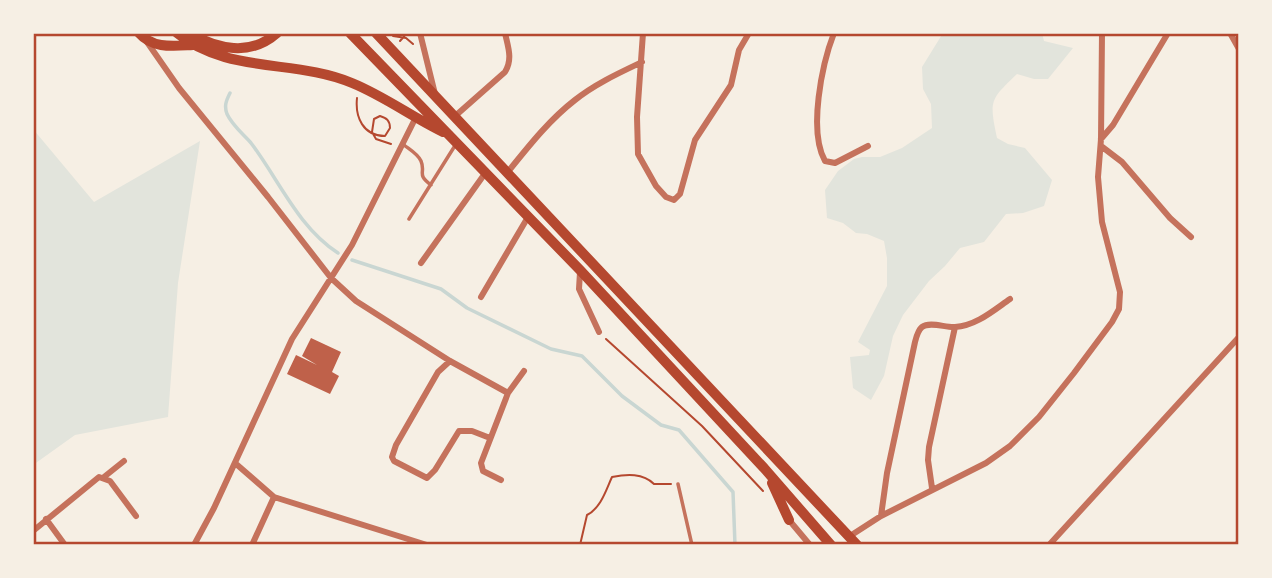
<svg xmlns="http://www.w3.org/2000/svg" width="1272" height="578" viewBox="0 0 1272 578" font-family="Manrope,sans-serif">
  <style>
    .green { fill: #e2e4dc }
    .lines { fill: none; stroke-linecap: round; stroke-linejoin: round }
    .stream { stroke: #c9d6d2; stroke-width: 3.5 }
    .building { fill: #bf614a }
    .path { stroke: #b5482f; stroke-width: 2 }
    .service { stroke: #c5725c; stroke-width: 3.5 }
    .minor { stroke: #c5725c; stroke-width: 6 }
    .trunk { stroke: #b5482f; stroke-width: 10 }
    .neatline { fill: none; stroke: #b5482f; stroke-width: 2.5 }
  </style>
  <rect width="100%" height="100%" fill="#f6efe4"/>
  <path class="green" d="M943,33H1042L1044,41L1073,48L1048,79H1034L1017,74C990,100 989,100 997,138L1008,144L1025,148L1052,180L1044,206L1023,213L1006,214L984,242L960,248L945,266L929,281L903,315L893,336L884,376L871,400L853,388L850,357L869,355L870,350L858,342L887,286V258L884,241L867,234L856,233L843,223L827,218L825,190L838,171L854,159L862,157H880L902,148L932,128L931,104L923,89L922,67Z
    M33,129L94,202L200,141L178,283L168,417L75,435L33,465Z"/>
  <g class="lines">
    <path class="stream" d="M230,93C226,101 224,106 227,114C232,125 243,134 251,143C279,180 298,227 338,253
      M352,260L441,289L467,308L551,349L582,356L622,396L661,425L679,430L733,492L735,545"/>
  </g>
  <path class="building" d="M311,338L341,352L332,372L339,376L330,394L287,374L296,355L317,365L302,356Z"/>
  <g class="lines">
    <path class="path" d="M393,36L406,38L413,44
      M400,41L407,33
      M357,98C355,117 363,136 385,136L390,128C390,121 387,118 380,116L374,119L372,132L376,139L391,144
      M606,339L702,426L763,491
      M580,545L587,515C601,508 606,490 612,477C627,474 643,473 654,484H671"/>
    <path class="service" d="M404,145C409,149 418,154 421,161C426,173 416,174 431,185
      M409,219L456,144
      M678,484L692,545"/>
    <path class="minor" d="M420,33L435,94
      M643,33L637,117L638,154L656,186L666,197L674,200L680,194L695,140L731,85L739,50L749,33
      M834,33C822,64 808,131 825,161L835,163L868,146
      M1230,33L1239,49
      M147,42L179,88L268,197L331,278L356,301L450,361L508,393
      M454,117L505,72C513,59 508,47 505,33
      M1101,139L1113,125L1168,33
      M1101,146L1122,162L1170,218L1191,237
      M507,173C528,147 549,120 575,100C595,84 619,73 642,62
      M421,263L486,172
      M580,272L579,289L599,332
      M481,297L528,217
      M450,361L438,372L396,445L392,457L394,461L427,478L435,470L459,431H472L490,438
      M235,463L274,497L427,545
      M104,477L124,461
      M501,480L483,471L481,463L508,393L524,371
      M932,488L928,460L929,447L955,327
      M881,516L887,473L915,342C916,338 918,330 922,327C930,321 946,328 955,327C976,326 994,310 1010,299
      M46,519L65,545
      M789,520L810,545
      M33,531L99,477L110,481L136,516
      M850,536L881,516L986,463L1010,446L1039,417L1074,373L1112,322L1119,309L1120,292L1102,222L1098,177L1101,139L1102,33
      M194,545L214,508L292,339L352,245L415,119
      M252,545L274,497
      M1049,545L1239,337
      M1237,545L1239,542"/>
    <path class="trunk" d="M139,33C153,49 173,46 193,45
      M177,33C226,74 296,59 352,83C384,96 412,117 443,132
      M188,33C218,49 250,57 277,33
      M350,33L580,270L764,468L831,545
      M376,33L857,545
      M772,483L789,520"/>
  </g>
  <rect width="1272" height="578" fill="none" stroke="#f6efe4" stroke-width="70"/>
  <rect x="35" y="35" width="1202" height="508" class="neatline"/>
</svg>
